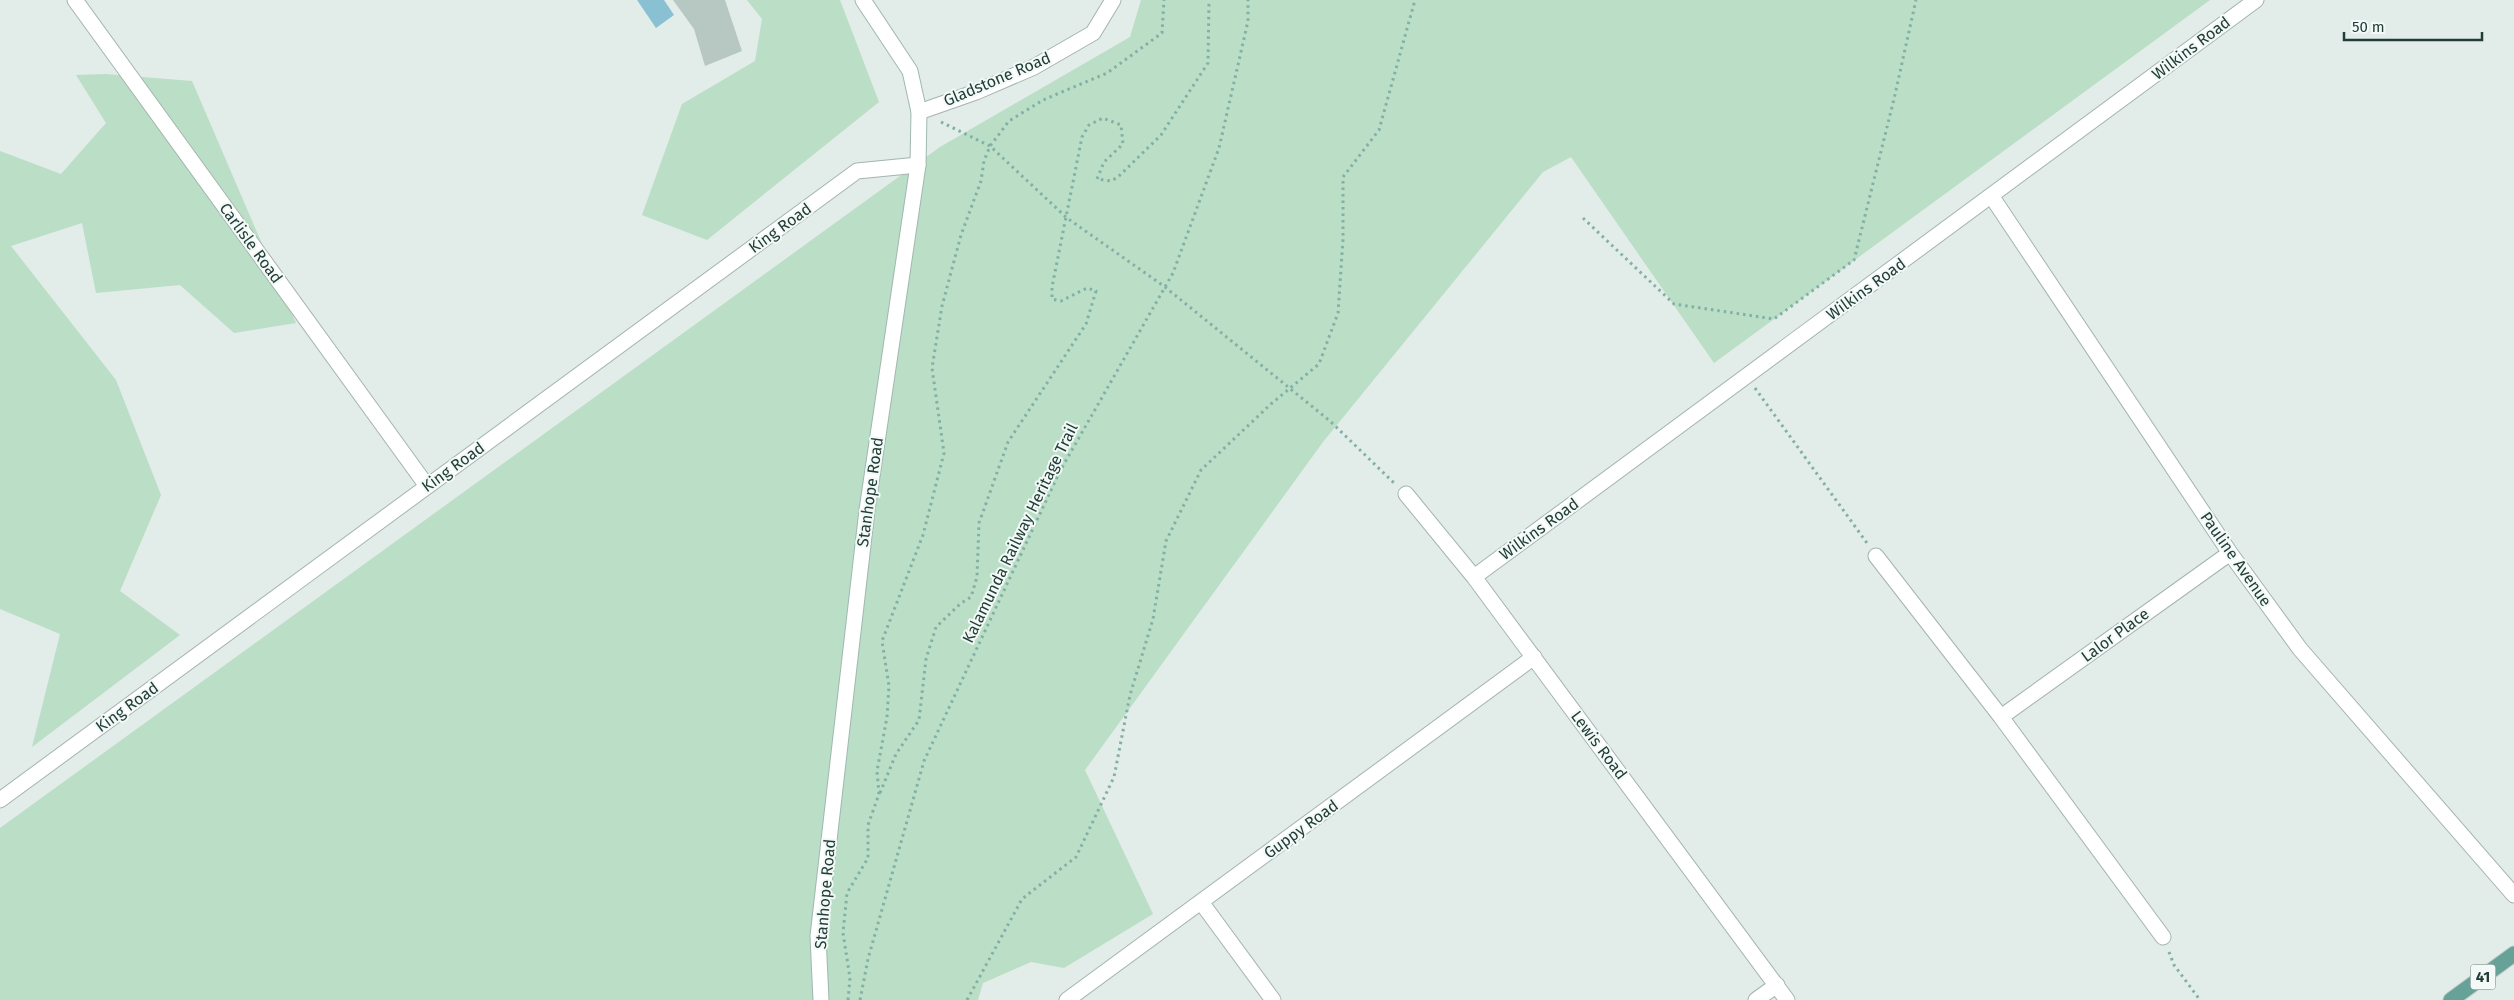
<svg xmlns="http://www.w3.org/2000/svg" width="2514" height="1000" viewBox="0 0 2514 1000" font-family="'Fira Sans',sans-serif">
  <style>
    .green { fill: #badec6 }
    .water { fill: #89c1d2 }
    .building { fill: #b7c7c1 }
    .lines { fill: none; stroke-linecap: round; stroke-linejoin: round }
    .street-casing { stroke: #a5b4b0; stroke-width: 17 }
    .secondary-casing { stroke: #a0b8b1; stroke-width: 17 }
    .primary-casing { stroke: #c1c9c7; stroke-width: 17 }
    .path { stroke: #82b0a5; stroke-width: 3; stroke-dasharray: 2.5 4; stroke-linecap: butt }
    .street { stroke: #fff; stroke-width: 15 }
    .secondary { stroke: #fff; stroke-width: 15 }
    .primary { stroke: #66a297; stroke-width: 15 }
    .labels { text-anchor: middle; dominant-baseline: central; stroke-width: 4; stroke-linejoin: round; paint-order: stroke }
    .shield { fill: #f2f9f6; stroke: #607571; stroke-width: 1 }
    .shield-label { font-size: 15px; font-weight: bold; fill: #223d38 }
    .street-label { font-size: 16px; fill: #223d38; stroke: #f2f9f6 }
  </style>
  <rect width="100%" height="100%" fill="#e2ece8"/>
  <path class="green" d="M747,0H840L879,102L707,240L642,215L682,104L755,61L762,19Z
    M1141,0H2210L1714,363L1571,157L1543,172L1323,442L1085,770L1153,914L1064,968L1031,962L983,983L978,1000H0V828L940,147L1130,37Z
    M105,74L192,81L296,323L234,333L180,285L96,293L82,223L11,246L116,380L161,495L120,591L180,635L32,747L60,634L0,609V151L61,174L106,123L76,75Z"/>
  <path class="water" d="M637,0H664L674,15L656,28Z"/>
  <path class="building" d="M673,0H725L742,51L705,66L694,29Z"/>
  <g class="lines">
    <g class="street-casing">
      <path id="street" d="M75,0L427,486
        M919,112L976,92L1034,67L1093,33L1113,0
        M1992,197L2230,553L2300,649L2514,895
        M1406,494L1474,577L1787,1000
        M1876,556L2001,717L2163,937
        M1474,577L2256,0
        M2001,717L2230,553
        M0,800L857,171L918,165
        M1201,902L1273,1000
        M1067,1000L1534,657
        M1756,1000L1777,985"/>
    </g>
    <g class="secondary-casing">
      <path id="secondary" d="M821,1000L818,936L867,510L918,165L919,112L910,71L863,0"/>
    </g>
    <g class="primary-casing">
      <path id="primary" d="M2451,1000L2514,954"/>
    </g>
    <path class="path" d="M941,122L990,146L1067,218L1165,287L1330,421L1394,483
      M1583,218L1674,304L1774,319L1854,260L1894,99L1916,0
      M1755,388L1867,543
      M880,793L896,754L919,720L926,659L936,627L960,604L971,597L977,577L979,523L1008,442L1086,324L1096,291L1087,288L1061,301L1052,299V287L1082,137L1089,125L1103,118L1121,125L1123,144L1104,162L1097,179L1111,181L1118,177L1161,135L1208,63L1209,0
      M2169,952L2174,965L2200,1000
      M848,1000L850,978L843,933L847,893L868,858V825L879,794L877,771L887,717L889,686L882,641L923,535L944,453L932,368L942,306L961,235L981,181L984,161L990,146L1009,121L1043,100L1107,73L1162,33L1164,0
      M860,1000L868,959L924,761L1060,471L1173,273L1219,148L1248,21V0
      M967,1000L1022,899L1076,857L1114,777L1130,695L1153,619L1166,541L1201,470L1271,404L1319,364L1338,313L1343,239V177L1379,130L1415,0"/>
    <use href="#street" class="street"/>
    <use href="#secondary" class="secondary"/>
    <use href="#primary" class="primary"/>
  </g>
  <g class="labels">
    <rect class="shield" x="2470.5" y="964.5" width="25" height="25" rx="4"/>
    <g class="shield-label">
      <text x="2483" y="977">41</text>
    </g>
    <g class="street-label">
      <text transform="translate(2191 48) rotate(-37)">Wilkins Road</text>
      <text transform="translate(997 79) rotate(-23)">Gladstone Road</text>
      <text transform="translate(780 228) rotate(-36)">King Road</text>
      <text transform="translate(251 243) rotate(54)">Carlisle Road</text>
      <text transform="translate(1866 289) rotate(-36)">Wilkins Road</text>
      <text transform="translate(453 467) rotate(-36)">King Road</text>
      <text transform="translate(870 492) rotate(-82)">Stanhope Road</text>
      <text transform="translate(1539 529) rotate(-36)">Wilkins Road</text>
      <text transform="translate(1020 533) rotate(-64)">Kalamunda Railway Heritage Trail</text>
      <text transform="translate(2236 559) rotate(55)">Pauline Avenue</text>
      <text transform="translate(2115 635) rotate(-36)">Lalor Place</text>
      <text transform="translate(127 707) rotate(-36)">King Road</text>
      <text transform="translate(1599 745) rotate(53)">Lewis Road</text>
      <text transform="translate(1301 829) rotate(-36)">Guppy Road</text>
      <text transform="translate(825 894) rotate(-85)">Stanhope Road</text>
    </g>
  </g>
  <path d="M2344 32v8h138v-8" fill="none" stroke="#223d38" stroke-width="2.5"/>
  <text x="2352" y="32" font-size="15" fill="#223d38" stroke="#f2f9f6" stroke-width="4" paint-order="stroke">50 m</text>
</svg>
